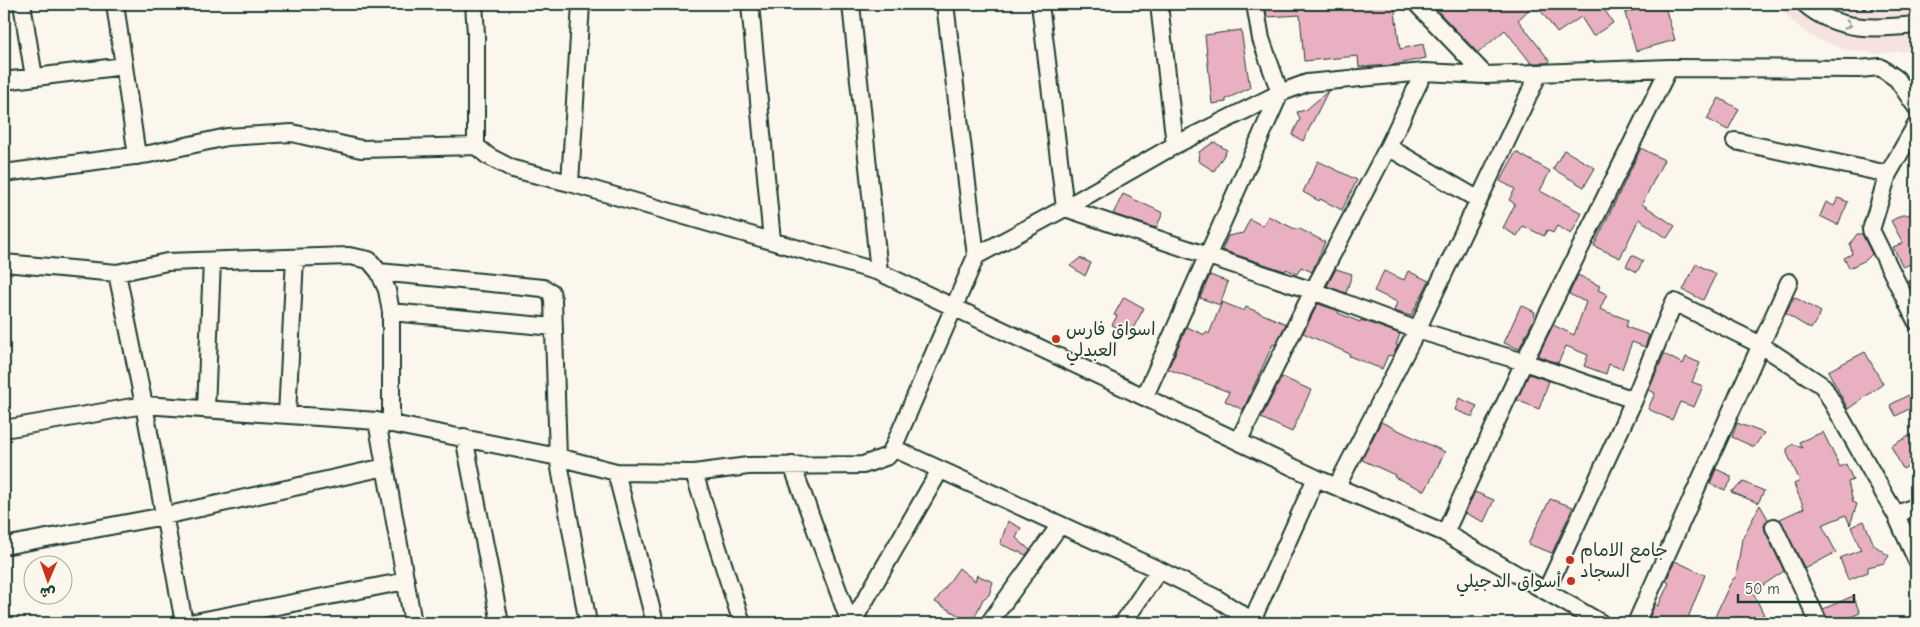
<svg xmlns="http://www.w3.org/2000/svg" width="1920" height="627" viewBox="0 0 1920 627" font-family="'Comic Neue','Playpen Sans Arabic',sans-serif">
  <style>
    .built { fill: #f6e2df }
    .building { fill: #e9b0c1; stroke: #1f3d34 }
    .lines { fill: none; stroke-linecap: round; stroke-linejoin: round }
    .minor-casing { stroke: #1f3d34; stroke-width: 20 }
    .path { stroke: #1f3d34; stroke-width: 2.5; stroke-dasharray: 5 4; stroke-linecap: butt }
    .minor { stroke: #fbf7ec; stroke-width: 16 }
    .oneway { stroke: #8d9a90 }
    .poi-dot { fill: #c8321e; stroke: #fbf7ec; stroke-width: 2 }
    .labels { text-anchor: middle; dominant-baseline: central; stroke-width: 4; stroke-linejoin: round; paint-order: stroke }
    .poi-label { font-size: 18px; fill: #1f3d34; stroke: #fbf7ec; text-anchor: start }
  </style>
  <rect width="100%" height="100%" fill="#fbf7ec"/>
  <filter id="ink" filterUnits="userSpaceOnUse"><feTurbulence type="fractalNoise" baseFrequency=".02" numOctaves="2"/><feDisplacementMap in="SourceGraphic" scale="10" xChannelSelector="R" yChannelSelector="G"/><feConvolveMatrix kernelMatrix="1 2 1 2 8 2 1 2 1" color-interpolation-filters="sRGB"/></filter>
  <g filter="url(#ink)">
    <path class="built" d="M1775,4H1916V50L1877,54L1843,49L1812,37L1799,27Z"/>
    <path class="building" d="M1265,4H1394L1400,49L1423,44L1426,58L1393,65L1359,67L1358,56L1304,61L1300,15L1267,17Z
      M1431,4H1535L1518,20L1550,61L1548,63H1531L1505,30L1478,53Z
      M1536,4H1601L1613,23L1593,36L1581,17L1557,33Z
      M1655,4H1664L1675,40L1636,51L1625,13Z
      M1241,30L1250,88L1226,99V102L1212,104L1205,35Z
      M1328,91L1303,141L1292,135L1300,119L1297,112L1306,110Z
      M1719,98L1739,109L1728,130L1707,119Z
      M1214,142L1227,150L1214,171L1198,161L1199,152Z
      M1641,148L1664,160L1642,204L1675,226L1667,238L1639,219L1620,258L1594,246Z
      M1564,150L1595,168L1584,187L1553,169Z
      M1516,152L1550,171L1540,191L1582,213L1571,234L1557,226L1553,233L1547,230L1544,236L1523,226L1517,236L1503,228L1515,204L1509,200L1515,189L1500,181Z
      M1318,161L1357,180L1342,210L1320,199L1319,201L1303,192Z
      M1123,194L1163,213L1156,228L1113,214Z
      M1838,198L1848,202L1838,225L1820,216L1826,202L1834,206Z
      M1916,209V269L1913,263L1903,267L1893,247L1903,243L1891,221L1902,215H1908Z
      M1268,216L1297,230L1298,228L1325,242L1312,272L1301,267L1297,274L1286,269L1285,271L1222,250L1228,236L1243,233L1250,219L1263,226Z
      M1857,234H1862L1872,254L1866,260L1849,268L1844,258L1852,254L1850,244Z
      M1632,255L1643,261L1637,272L1626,266Z
      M1080,258L1091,263L1085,276L1070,266Z
      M1696,264L1716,274L1703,300L1683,290Z
      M1336,269L1352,274L1346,293L1327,286Z
      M1384,271L1404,280L1408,271L1429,281L1411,316L1394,311L1397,302L1374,291Z
      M1210,275L1228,282L1220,305L1200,298Z
      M1578,275L1600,286L1598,290L1607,294L1600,309L1628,320L1626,327L1649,335L1645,347L1632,342L1622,369L1609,364L1606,374L1584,366L1588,355L1566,346L1558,363L1538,356L1553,325L1574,335L1586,302L1569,294Z
      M1124,297L1144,308L1130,334L1112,325L1117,316L1114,315Z
      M1794,297L1821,312L1811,329L1786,314Z
      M1222,302L1244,311L1246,307L1286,324L1275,345L1273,344L1243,410L1225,401L1229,392L1168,369L1187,327L1205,335L1206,332L1209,334Z
      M1318,304L1339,311L1338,313L1360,322L1361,320L1400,334L1396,345L1398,346L1392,356L1388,355L1382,369L1349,356L1350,354L1303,333Z
      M1521,305L1535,312L1534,316L1535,317L1519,349L1504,343Z
      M1865,352L1883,384L1848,409L1828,371Z
      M1664,354L1683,364L1686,357L1700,363L1692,382L1703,386L1694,407L1680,402L1672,420L1648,409L1655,393L1649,390Z
      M1529,374L1549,381L1539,409L1517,400Z
      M1282,377L1311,390L1292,432L1261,418Z
      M1916,391V405L1896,416L1890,405Z
      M1459,398L1477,406L1473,417L1455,410Z
      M1381,422L1445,452L1425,491L1394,477L1395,475L1362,460Z
      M1737,423L1764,433L1754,447L1732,437Z
      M1823,432L1840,467L1846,464L1853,480L1848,482L1853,502L1857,504L1850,525L1846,515L1822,525L1836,552L1805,569L1780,519L1804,508L1794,484L1800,481L1787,453V449L1793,444L1802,448L1799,442Z
      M1916,432V462L1903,469L1891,446Z
      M1716,469L1731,476V481L1725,490L1710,484Z
      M1744,482L1764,491L1758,503L1731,492Z
      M1475,492L1494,500L1484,522L1465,513Z
      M1550,499L1573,507L1552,553L1528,544Z
      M1760,505L1768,519L1764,526L1765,531L1784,571L1753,592L1764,615L1748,623L1738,616L1736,623H1712L1729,586L1733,579L1736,577L1742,539Z
      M1008,521L1021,528L1016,538L1030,550L1026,555L1000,544Z
      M1864,521L1874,545L1889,556L1884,563L1868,567V572L1848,580L1840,558L1861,550L1851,527Z
      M1675,561L1705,575L1686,623H1647L1655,604L1658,606L1669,583L1666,581Z
      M959,568L975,581L977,575L993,582L989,595L983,599L972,623L935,602Z
      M1853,596L1860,613L1837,623H1829L1823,609Z"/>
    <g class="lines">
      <g class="minor-casing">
        <path id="minor" d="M22,4L34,77
          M115,4L137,156
          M474,4L476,34V146L488,156L513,169L570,183L879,272L1316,478L1445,533L1601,623
          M750,4L772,241
          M851,4L879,272
          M945,4L976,256
          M1040,4L1065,208L1313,291L1417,330L1524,362L1634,400
          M1159,4L1175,145
          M1417,4L1485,75
          M1805,4C1837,32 1877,29 1916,25
          M4,81L124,66
          M1916,125L1888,174L1871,230L1916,321
          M1735,141L1888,174
          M1388,147L1479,200
          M4,173L149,154L227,137L292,133L361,149L476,146
          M570,183L581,4
          M4,263L117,273L167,262L349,256L369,260L379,272L387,290L391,312V423
          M379,272L543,288L551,292L553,300L558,457L588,623
          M117,273L144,405L184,623
          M391,312L554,327
          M1145,396L1280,93L1261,39L1255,4
          M206,409L212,261
          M287,415L295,258
          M377,421L413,623
          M4,429L144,405L377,421L558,457L616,472L694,473L748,466L863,465L888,456L893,448L976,256L1065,208L1175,145L1280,93L1307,83L1424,72L1485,75L1669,68L1859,69L1880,67L1897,79L1916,107
          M464,437L500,623
          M1239,440L1313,291L1388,147L1424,72
          M893,448L1159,570L1216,598L1256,623
          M792,465L850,623
          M616,472L655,623
          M694,473L742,623
          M1337,486L1417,330L1539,73
          M1896,515L1916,506
          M1774,527L1819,623
          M1445,533L1524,362L1669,68
          M4,546L164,516L385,467
          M1546,591L1634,400L1674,302L1761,345L1823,386L1896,515L1916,559
          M190,623L406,581
          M852,623L940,470
          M989,623L1060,525
          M1123,623L1159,570
          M1251,623L1316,478
          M1636,623L1789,282"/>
      </g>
      <path class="path" d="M1853,8L1868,9L1896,4"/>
      <use href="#minor" class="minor"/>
    </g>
    <defs><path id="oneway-chevron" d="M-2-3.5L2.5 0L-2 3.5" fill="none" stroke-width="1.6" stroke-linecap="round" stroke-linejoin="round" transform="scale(1.25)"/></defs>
    <use class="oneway" href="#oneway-chevron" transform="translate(1848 25) rotate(14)"/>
  </g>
  <g class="poi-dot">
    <circle cx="1056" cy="339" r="5"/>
    <circle cx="1570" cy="560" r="5"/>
    <circle cx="1571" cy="581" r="5"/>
  </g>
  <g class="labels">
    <g class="poi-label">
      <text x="1066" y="329">اسواق فارس<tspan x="1066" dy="21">العبدلي</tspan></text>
      <text x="1580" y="550">جامع الامام<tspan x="1580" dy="21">السجاد</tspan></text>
      <text x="1561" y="581" text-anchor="end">أسواق الدجيلي</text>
    </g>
  </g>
  <rect width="1920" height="627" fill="none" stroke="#fbf7ec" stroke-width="20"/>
  <rect x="10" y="10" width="1900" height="607" fill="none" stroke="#1f3d34" stroke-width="2" filter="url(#ink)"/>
  <g transform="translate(48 580) rotate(182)"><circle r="24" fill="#fbf7ec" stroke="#a3ada2"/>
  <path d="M0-4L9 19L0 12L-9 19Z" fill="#c8321e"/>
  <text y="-8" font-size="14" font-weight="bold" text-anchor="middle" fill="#1f3d34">ش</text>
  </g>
  <path d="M1738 594v8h116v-8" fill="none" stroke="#1f3d34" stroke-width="2.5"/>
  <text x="1745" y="594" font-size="15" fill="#1f3d34" stroke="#fbf7ec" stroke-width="4" paint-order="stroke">50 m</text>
</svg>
